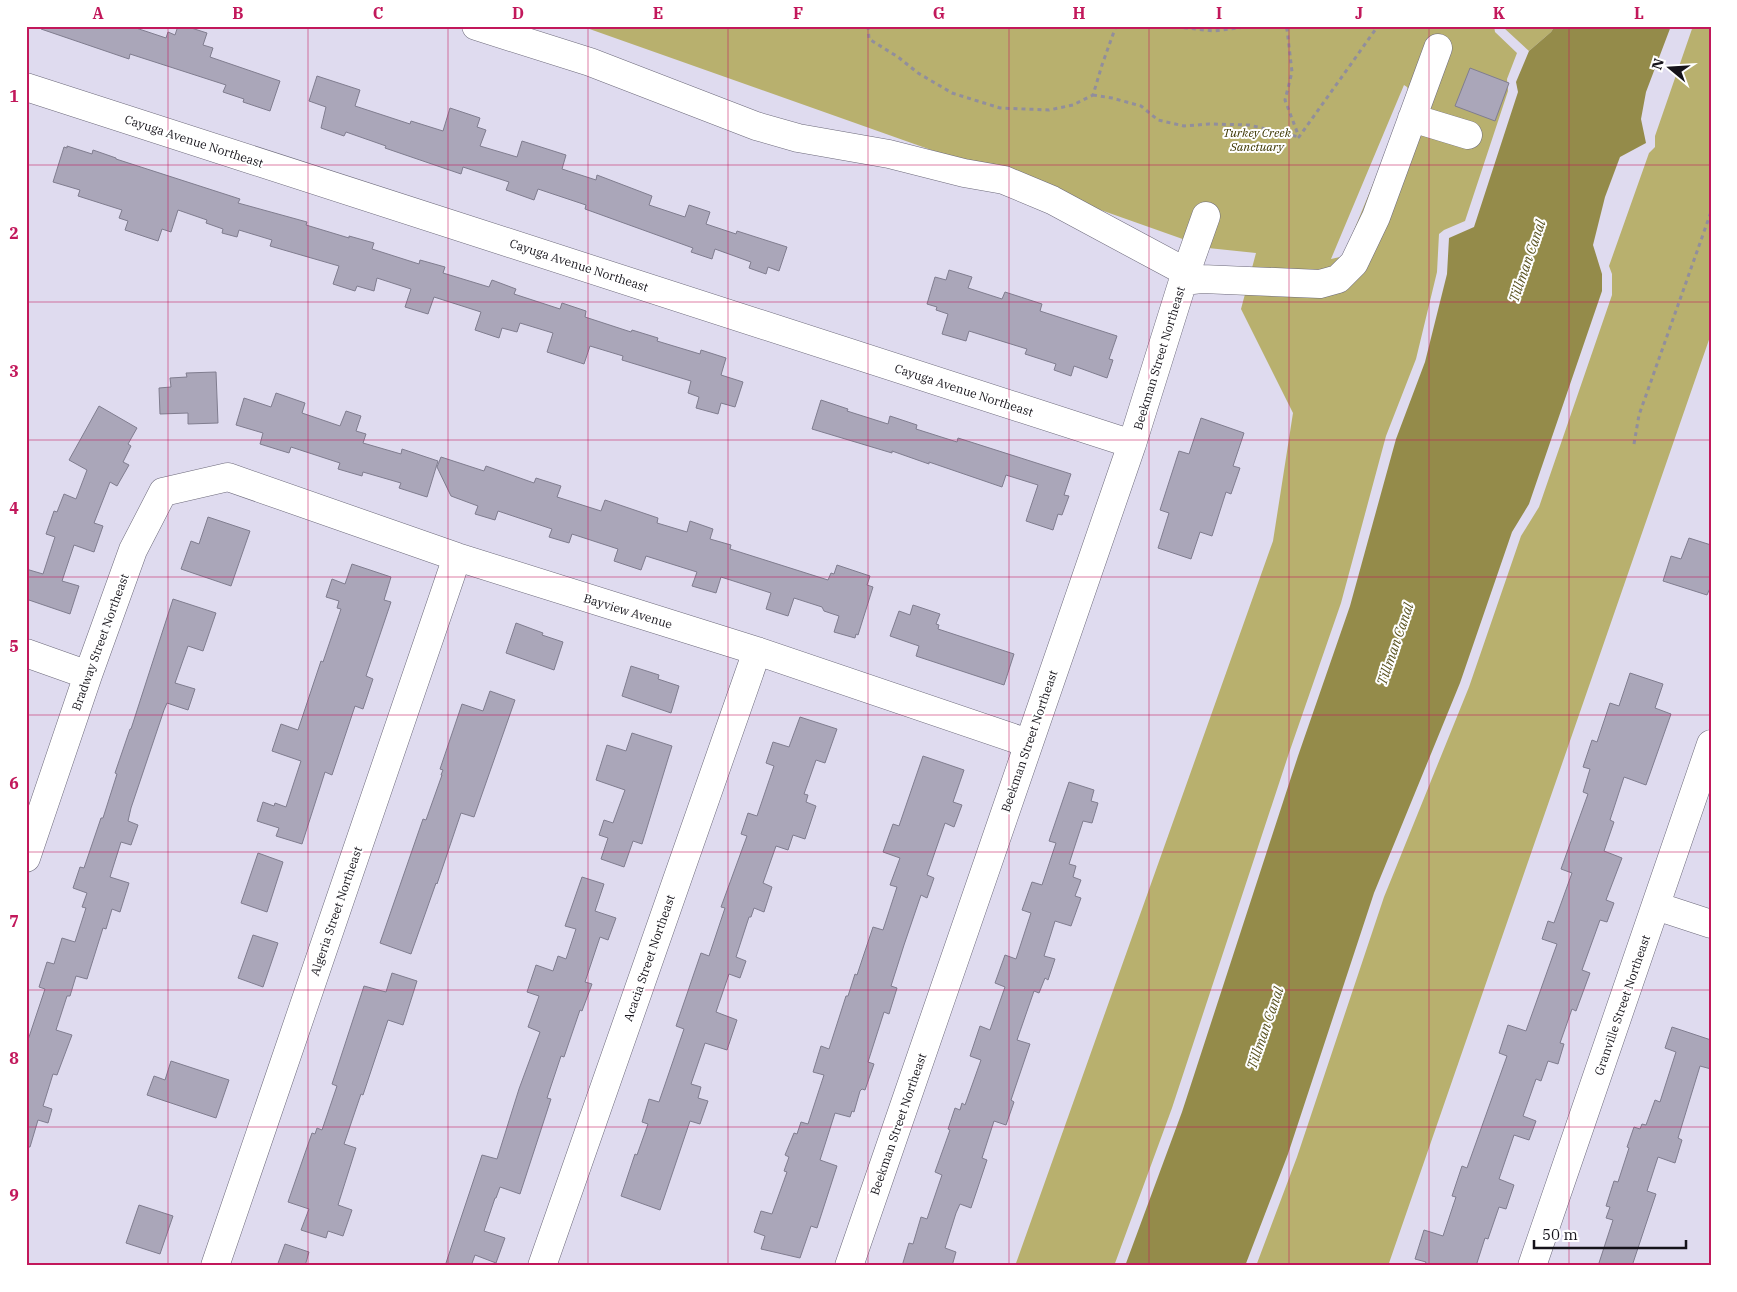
<svg xmlns="http://www.w3.org/2000/svg" width="1737" height="1292" viewBox="0 0 1737 1292" font-family="'IBM Plex Serif',serif">
  <style>
    .green { fill: #b8b06e; fill-rule: evenodd }
    .water { fill: #948b4a }
    .building { fill: #aaa6b9; stroke: #807d8f }
    .lines { fill: none; stroke-linecap: round; stroke-linejoin: round }
    .minor-casing { stroke: #6c697a; stroke-width: 29 }
    .path { stroke: #918e9d; stroke-width: 3; stroke-dasharray: 4 4; stroke-linecap: butt }
    .minor { stroke: #fff; stroke-width: 28 }
    .grid { fill: none; stroke: #c2185b; stroke-width: 1; stroke-opacity: 0.55 }
    .labels { text-anchor: middle; dominant-baseline: central; stroke-width: 4; stroke-linejoin: round; paint-order: stroke }
    .park-label { font-size: 12px; font-style: italic; fill: #3c3600; stroke: #fff }
    .street-label { font-size: 12px; fill: #15131a; stroke: #fff }
    .water-label { font-size: 14px; font-style: italic; fill: #5a5321; stroke: #fff }
    .neatline { fill: none; stroke: #c2185b; stroke-width: 2 }
    .grid-label { font-size: 16px; text-anchor: middle; font-weight: bold; fill: #c2185b }
  </style>
  <rect width="100%" height="100%" fill="#dfdbef"/>
  <path class="green" d="M581,26H1494L1495,32L1517,53L1507,79L1508,91L1465,221L1444,230L1439,234L1437,272L1416,359L1386,436L1341,603L1289,753L1172,1108L1114,1266H1015L1273,541L1293,413L1241,309L1256,253L1208,248ZM1404,85L1407,87L1410,94L1345,252L1340,257L1331,259Z
    M1505,26H1555L1551,32L1529,51L1504,28Z
    M1693,26H1711V334L1388,1266H1256L1297,1157L1384,897L1469,687L1521,536L1539,507L1612,295V274L1609,266L1649,153L1655,147V136Z"/>
  <path class="water" d="M1555,26H1671L1646,92L1641,119L1646,143L1620,157L1605,197L1593,245L1602,274V291L1529,504L1512,532L1460,683L1374,893L1288,1154L1245,1266H1125L1182,1112L1298,756L1350,606L1396,439L1425,362L1447,274L1449,238L1474,227L1518,92L1516,82L1529,51L1551,32Z"/>
  <path class="building" d="M42,26H130L166,38L168,32L175,35L178,26H185L207,33L203,45L213,48L210,57L280,81L270,111L243,102L244,99L223,92L226,85L130,54L129,59L41,29Z
    M1470,68L1509,83L1495,121L1455,106Z
    M317,76L360,90L355,106L410,124L411,121L443,131L450,108L480,118L477,127L486,130L480,146L517,157L522,141L566,155L562,169L596,180L597,175L652,196L649,205L685,217L689,205L710,212L706,224L736,234L737,231L787,247L779,271L768,267L766,274L749,268L751,262L715,249L712,259L691,252L693,248L585,209L586,205L538,189L534,200L506,190L509,182L463,167L461,174L385,148L386,146L346,132L344,136L321,128L326,107L309,101Z
    M67,146L92,154L93,150L116,158V159L240,199L238,203L307,222L306,225L349,238V236L374,243L372,249L419,264L420,260L445,267L443,273L489,287L492,280L516,289L514,294L560,309L562,303L586,311L585,317L631,332L632,330L658,338L657,341L700,354L701,350L726,358L721,375L743,382L735,407L721,403L718,414L696,408L699,397L688,393L691,381L622,360L623,356L590,346L584,364L547,352L553,333L520,323L517,332L502,328L499,338L475,330L481,312L434,297L428,314L405,307L411,289L377,278L374,291L357,286L355,291L333,284L339,266L270,246L272,240L239,230L237,237L222,233L223,229L206,223L207,220L178,210L171,232L162,229L158,241L125,230L128,221L119,218L122,210L78,196L80,190L53,182L64,147L67,148Z
    M949,270L972,277L968,288L1002,299L1005,292L1042,304L1040,311L1117,336L1109,359L1113,360L1107,378L1074,366L1071,376L1054,370L1056,364L1025,354L1027,349L969,331L966,341L942,334L948,314L936,310L937,307L927,304L935,277L946,280Z
    M216,372L218,423L188,424V413L160,414L159,388L171,387L170,378L187,377L186,373Z
    M276,393L305,403L302,413L340,426L346,411L361,416L356,431L366,434L363,443L401,454L402,449L438,461L427,497L399,488L401,483L363,472L362,476L338,469L340,463L291,447L289,453L260,444L263,433L236,425L244,398L271,407Z
    M821,400L848,409L847,411L888,424L890,416L917,425L916,429L957,442L958,438L1071,474L1064,495L1069,496L1062,515L1058,514L1053,530L1026,521L1038,485L1006,475L1002,487L929,462V464L892,451V453L812,429Z
    M99,406L137,428L128,444L131,446L123,462L129,465L117,486L110,482L94,523L103,526L94,552L74,545L62,581L79,586L70,614L26,599V569L43,574L55,537L46,534L54,511L57,512L64,494L76,499L87,470L69,460Z
    M1201,418L1244,433L1233,466L1240,468L1231,494L1226,492L1212,536L1200,532L1191,559L1158,548L1169,513L1160,510L1179,451L1189,454Z
    M441,457L484,471L486,466L534,483L536,478L561,486L557,497L601,511L605,500L658,518L657,523L687,532L690,521L713,529L710,539L731,545L730,549L828,580L831,573L834,574L837,565L870,576L867,585L873,587L858,635L856,634L855,638L834,632L839,616L824,611L822,607L794,598L788,616L766,609L771,593L721,577L716,593L692,586L697,572L646,556L641,570L614,561L618,549L572,534L569,543L549,537L552,529L498,511L495,520L475,514L478,506L451,496L437,467Z
    M208,517L250,531L231,586L181,569L191,541L199,544Z
    M1689,538L1711,545V586L1707,595L1663,581L1671,556L1681,559Z
    M352,564L391,577L384,600L391,602L366,676L373,679L363,709L355,706L332,775L325,772L302,844L276,836L279,828L257,821L263,802L274,806L275,803L286,807L301,761L272,751L281,724L298,730L321,661L323,662L341,609L337,608L339,601L326,597L332,579L345,584Z
    M173,599L216,613L203,651L188,646L175,683L195,689L188,710L167,703L164,710L131,808L128,821L138,825L131,845L121,842L110,877L129,883L120,912L112,909L106,929L103,928L87,979L76,976L70,996H67L56,1030L72,1035L57,1075L53,1074L43,1106L52,1109L48,1123L38,1120L30,1147H26V1046L45,989L39,987L47,962L54,964L62,938L75,942L86,908L82,907L87,893L73,888L80,867L84,868L101,818H103L117,774L115,773L130,729H131Z
    M913,605L940,614L936,624L939,625L938,629L1014,654L1004,685L916,656L919,646L890,636L899,611L910,615Z
    M516,623L543,633L542,635L563,642L554,670L506,653Z
    M631,666L659,675L658,679L679,686L671,713L622,696Z
    M1630,673L1663,684L1655,708L1671,714L1646,785L1624,777L1610,820L1614,822L1604,851L1622,858L1606,900L1614,903L1607,922L1600,920L1582,970L1590,973L1576,1011L1572,1009L1560,1043L1564,1044L1558,1064L1548,1061L1541,1081L1536,1079L1523,1116L1536,1121L1529,1140L1514,1135L1499,1179L1514,1185L1506,1209L1499,1207L1488,1239L1485,1238L1476,1266H1424L1426,1262L1415,1259L1424,1230L1443,1236L1456,1197L1452,1196L1462,1166L1467,1168L1507,1056L1499,1053L1508,1025L1526,1031L1557,944L1542,939L1548,921L1554,923L1572,873L1561,869L1588,794L1583,792L1590,769L1583,767L1592,740L1597,742L1610,703L1619,706Z
    M490,691L515,700L474,817L461,813L437,884L436,883L411,954L380,943L423,819L426,820L442,775H441L443,770L440,769L462,704L483,711Z
    M800,717L837,729L825,763L816,760L804,794L808,795L806,802L816,806L805,839L793,835L788,850L776,846L763,883L772,887L764,912L754,908L751,917H749L736,957L746,961L740,978L729,974L716,1012L737,1020L727,1050L705,1043L691,1084L701,1087L698,1098L708,1101L700,1124L690,1121L660,1210L621,1196L635,1154L637,1155L648,1124L642,1122L649,1099L659,1102L684,1029L676,1026L701,953L709,956L725,908L721,907L747,836L741,834L748,813L757,816L774,766L766,763L773,742L789,747Z
    M632,733L672,746L642,844L633,841L624,867L601,859L608,838L599,835L604,820L613,823L625,790L596,780L607,745L626,751Z
    M923,756L964,770L953,802L962,805L954,827L945,823L927,875L934,878L927,898L921,895L904,945L891,986L897,988L889,1014L884,1012L868,1062L874,1064L865,1090L862,1089L860,1091L854,1112L852,1111L850,1117L835,1113L820,1160L837,1166L817,1228L811,1226L800,1258L761,1249L765,1236L754,1232L761,1211L772,1214L787,1172L784,1171L789,1157L785,1155L794,1133L797,1134L801,1122L808,1124L824,1075L813,1072L821,1046L829,1049L846,996H848L855,974L857,975L873,927L883,930L897,887L890,885L900,858L883,852L893,824L899,826Z
    M1069,782L1094,790L1091,801L1098,803L1092,823L1083,821L1069,864L1076,866L1073,877L1081,880L1075,896L1081,898L1071,926L1055,921L1044,956L1055,959L1048,980L1045,978L1039,993L1034,991L1017,1040L1030,1044L1011,1100L1014,1102L1006,1125L994,1121L982,1158L987,1160L971,1208L960,1204L956,1213L945,1248L956,1252L952,1266H902L909,1243L913,1244L921,1217L927,1219L942,1175L935,1172L950,1130L948,1129L955,1108L960,1110L962,1103L965,1105L981,1060L970,1056L980,1026L990,1030L1005,987L995,983L1005,955L1016,959L1031,913L1022,910L1032,882L1042,885L1056,843L1049,841Z
    M258,853L283,862L267,912L241,903Z
    M582,877L604,884L595,911L616,918L608,940L600,937L585,982L592,984L582,1011L580,1010L564,1057L561,1056L547,1098L551,1099L520,1194L500,1187L496,1198H495L484,1231L505,1238L496,1263L475,1255L471,1266H445L482,1155L497,1159L519,1089L540,1032L528,1027L539,996L527,992L536,965L553,971L558,956L566,959L576,929L565,926Z
    M253,935L278,943L263,987L238,978Z
    M392,973L417,981L403,1025L388,1020L363,1095L361,1094L344,1144L356,1148L338,1205L352,1210L343,1236L328,1231L326,1238L301,1230L309,1209L288,1202L312,1133L315,1134L317,1128L322,1130L337,1086L332,1084L364,986L386,992Z
    M1672,1027L1711,1040V1069L1700,1066L1678,1138L1682,1140L1675,1163L1658,1157L1647,1191L1656,1194L1632,1266H1598L1613,1220L1606,1218L1610,1207L1606,1206L1614,1181L1618,1182L1629,1148L1627,1147L1634,1127L1640,1129L1642,1124L1646,1125L1655,1100L1660,1102L1676,1052L1665,1048Z
    M171,1061L229,1080L216,1118L147,1095L154,1076L165,1080Z
    M139,1205L173,1216L160,1254L126,1243Z
    M285,1244L309,1252L305,1266H277Z"/>
  <g class="lines">
    <g class="minor-casing">
      <path id="minor" d="M476,26L590,62L756,126L798,138L889,154L964,173L1004,180L1052,200L1186,272
        M26,87L1132,444
        M1412,118L1468,135
        M1183,281L1202,279L1320,284L1338,279L1354,263L1376,217L1438,48
        M26,653L88,675
        M26,858L88,675L133,550L163,492L228,477L457,557L757,651L1028,743
        M1656,906L1711,924
        M215,1266L457,557
        M542,1266L757,651
        M849,1266L1132,444L1183,281L1206,216
        M1532,1266L1711,744"/>
    </g>
    <path class="path" d="M868,26L869,39L898,57L918,73L952,93L1000,108L1049,110L1073,105L1093,95L1102,65L1116,26
      M1168,26L1214,31L1253,26
      M1278,26L1287,29L1292,72L1285,100L1299,137L1378,26
      M1093,95L1112,98L1141,106L1158,120L1184,126L1209,124L1249,125L1299,137
      M1634,444L1639,415L1711,212"/>
    <use href="#minor" class="minor"/>
  </g>
  <path class="grid" d="M168,26V1266M308,26V1266M448,26V1266M588,26V1266M728,26V1266M868,26V1266M1009,26V1266M1149,26V1266M1289,26V1266M1429,26V1266M1569,26V1266M26,165H1711M26,302H1711M26,440H1711M26,577H1711M26,715H1711M26,852H1711M26,990H1711M26,1127H1711"/>
  <g class="labels">
    <g class="park-label">
      <text x="1257" y="132">Turkey Creek<tspan x="1257" dy="14">Sanctuary</tspan></text>
    </g>
    <g class="street-label">
      <text transform="translate(194 141) rotate(18)">Cayuga Avenue Northeast</text>
      <text transform="translate(579 265) rotate(18)">Cayuga Avenue Northeast</text>
      <text transform="translate(1159 358) rotate(-73)">Beekman Street Northeast</text>
      <text transform="translate(964 390) rotate(18)">Cayuga Avenue Northeast</text>
      <text transform="translate(628 611) rotate(17)">Bayview Avenue</text>
      <text transform="translate(100 642) rotate(-70)">Bradway Street Northeast</text>
      <text transform="translate(1029 741) rotate(-71)">Beekman Street Northeast</text>
      <text transform="translate(336 911) rotate(-71)">Algeria Street Northeast</text>
      <text transform="translate(649 958) rotate(-71)">Acacia Street Northeast</text>
      <text transform="translate(1622 1005) rotate(-71)">Granville Street Northeast</text>
      <text transform="translate(898 1124) rotate(-71)">Beekman Street Northeast</text>
    </g>
    <g class="water-label">
      <text transform="translate(1527 261) rotate(-71)">Tillman Canal</text>
      <text transform="translate(1395 644) rotate(-71)">Tillman Canal</text>
      <text transform="translate(1265 1028) rotate(-71)">Tillman Canal</text>
    </g>
  </g>
  <rect width="1737" height="1292" fill="none" stroke="#ffffff" stroke-width="55"/>
  <g transform="translate(1670 68) rotate(288)" stroke="#ffffff" stroke-width="4" paint-order="stroke">
  <path d="M0-4L9 19L0 12L-9 19Z" fill="#15131a"/>
  <text y="-8" font-size="14" font-weight="bold" text-anchor="middle" fill="#15131a">N</text>
  </g>
  <path d="M1534 1240v8h152v-8" fill="none" stroke="#15131a" stroke-width="2.5"/>
  <text x="1542" y="1240" font-size="15" fill="#15131a" stroke="#ffffff" stroke-width="4" paint-order="stroke">50 m</text>
  <rect x="28" y="28" width="1682" height="1236" class="neatline"/>
  <g class="grid-label">
    <text x="98" y="19">A</text>
    <text x="238" y="19">B</text>
    <text x="378" y="19">C</text>
    <text x="518" y="19">D</text>
    <text x="658" y="19">E</text>
    <text x="798" y="19">F</text>
    <text x="939" y="19">G</text>
    <text x="1079" y="19">H</text>
    <text x="1219" y="19">I</text>
    <text x="1359" y="19">J</text>
    <text x="1499" y="19">K</text>
    <text x="1639" y="19">L</text>
    <text x="14" y="102">1</text>
    <text x="14" y="239">2</text>
    <text x="14" y="377">3</text>
    <text x="14" y="514">4</text>
    <text x="14" y="652">5</text>
    <text x="14" y="789">6</text>
    <text x="14" y="927">7</text>
    <text x="14" y="1064">8</text>
    <text x="14" y="1201">9</text>
  </g>
</svg>
